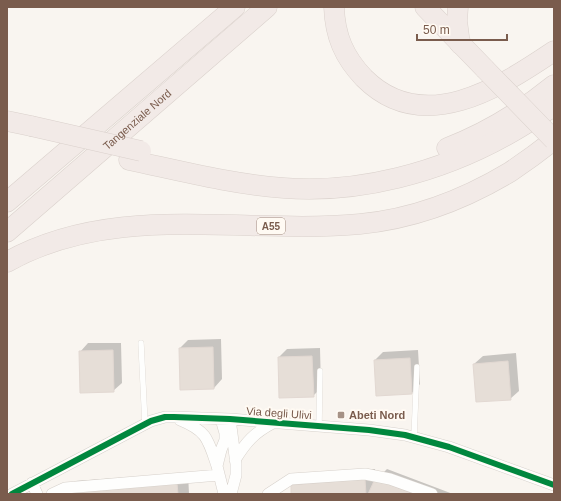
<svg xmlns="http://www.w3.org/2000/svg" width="561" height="501" viewBox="0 0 561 501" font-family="Arial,sans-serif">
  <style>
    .shadow { fill: #0003 }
    .building { fill: #e6ded7; stroke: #e2d8d2 }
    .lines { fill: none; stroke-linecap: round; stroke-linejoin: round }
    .lane-casing { stroke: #d7d1cb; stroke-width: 6 }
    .street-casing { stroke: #d7d1cb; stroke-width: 12 }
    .highway-casing { stroke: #dad1cc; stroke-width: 21 }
    .lane { stroke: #fefefd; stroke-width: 5.5 }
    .street { stroke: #fefefd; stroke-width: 11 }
    .highway { stroke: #f2eae7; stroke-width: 20 }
    .highway-bridge-casing { stroke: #dad1cc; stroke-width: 21; stroke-linecap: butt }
    .highway-bridge { stroke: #f2eae7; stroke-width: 20 }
    .cycleway-casing { stroke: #fffaf3; stroke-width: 8 }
    .cycleway { stroke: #00873e; stroke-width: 6 }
    .poi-dot { fill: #a69286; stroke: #fffaf3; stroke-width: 1.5 }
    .labels { text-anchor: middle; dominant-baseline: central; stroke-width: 4; stroke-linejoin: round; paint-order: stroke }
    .shield { fill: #fffaf3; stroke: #a28b7f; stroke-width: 1 }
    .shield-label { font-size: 10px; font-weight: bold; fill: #7a5c4d }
    .street-label { font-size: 11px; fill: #7a5c4d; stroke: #fffaf3 }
    .poi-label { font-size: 11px; font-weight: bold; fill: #7a5c4d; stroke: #fffaf3; text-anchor: start }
  </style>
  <rect width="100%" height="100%" fill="#f9f5f0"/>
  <path class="shadow" d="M221,339L222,379L214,388L180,348L188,340Z
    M88,343H121L122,383L113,391L80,352Z
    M320,348L321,388L313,396L279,357L287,349Z
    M418,350L420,384L412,393L375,360L383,352Z
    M516,353L519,391L510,399L474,364L483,356Z
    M375,469L376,480L387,469L453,494H292V486L302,475Z
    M188,473L189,494H65L64,492L75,481Z"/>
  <path class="building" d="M213,347L214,389L180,390L179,348Z
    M113,350L114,392L80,393L79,351Z
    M312,356L314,397L279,398L278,357Z
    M410,358L412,394L376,396L374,360Z
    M508,361L511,400L476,402L473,364Z
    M365,479L366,494H291V485Z
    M375,479L414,494H368Z
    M177,483L178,494H64L63,491Z"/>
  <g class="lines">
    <g class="lane-casing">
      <path id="lane" d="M141,343L145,424
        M319,426L320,371
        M414,437L417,367"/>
    </g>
    <g class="street-casing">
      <path id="street" d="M221,419L225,433V440L221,450L217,466L224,494
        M230,419L236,464V475L231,494
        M180,420C207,431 208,439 217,466
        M235,460C246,442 254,433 273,423
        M32,483L37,494
        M12,494L151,421L165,417H174L230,419L369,430L405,435L449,447L554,485
        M52,494L65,488L219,475
        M268,494L291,479L365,474L390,479L432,494"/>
    </g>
    <g class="highway-casing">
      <g id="highway">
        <path d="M334,7C335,36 344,57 364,78C423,137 499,88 554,51"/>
        <path d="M425,7L485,69"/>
        <path d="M458,7L457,21L460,44"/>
        <path d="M7,121L31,126"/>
        <path d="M447,148C486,133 522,111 554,85"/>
        <path d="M129,160C181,171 231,184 284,188C359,194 440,172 505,136C522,127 538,116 554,106"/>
        <path d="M7,202L235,7"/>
        <path id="s1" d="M7,232L267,7"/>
        <path d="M7,262C116,201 242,235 360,224C413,219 465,199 510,172C525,162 540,151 554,140"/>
      </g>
    </g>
    <use href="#lane" class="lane"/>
    <use href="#street" class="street"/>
    <use href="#highway" class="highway"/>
    <g class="highway-bridge-casing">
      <path id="highway-bridge" d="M485,69L554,140
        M31,126L141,151"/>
    </g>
    <use href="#highway-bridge" class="highway-bridge"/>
    <g class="cycleway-casing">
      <path id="cycleway" d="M12,494L151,421L165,417H174L230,419L369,430L405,435L449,447L554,485"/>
    </g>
    <use href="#cycleway" class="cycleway"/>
  </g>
  <rect class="poi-dot" x="337" y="411" width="8" height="8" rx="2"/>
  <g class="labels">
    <rect class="shield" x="257" y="218" width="28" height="16" rx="3"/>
    <g class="shield-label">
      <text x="271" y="226">A55</text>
    </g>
    <g class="street-label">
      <text stroke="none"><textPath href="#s1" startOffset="172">Tangenziale Nord</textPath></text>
      <text transform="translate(279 413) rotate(4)">Via degli Ulivi</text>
    </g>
    <g class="poi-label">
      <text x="349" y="415">Abeti Nord</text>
    </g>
  </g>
  <rect width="561" height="501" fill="none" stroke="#7a5c4d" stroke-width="16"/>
  <path d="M417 34v6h90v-6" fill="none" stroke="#7a5c4d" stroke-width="2"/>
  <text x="423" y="34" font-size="12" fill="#7a5c4d" stroke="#fffaf3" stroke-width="3" paint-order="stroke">50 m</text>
</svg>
